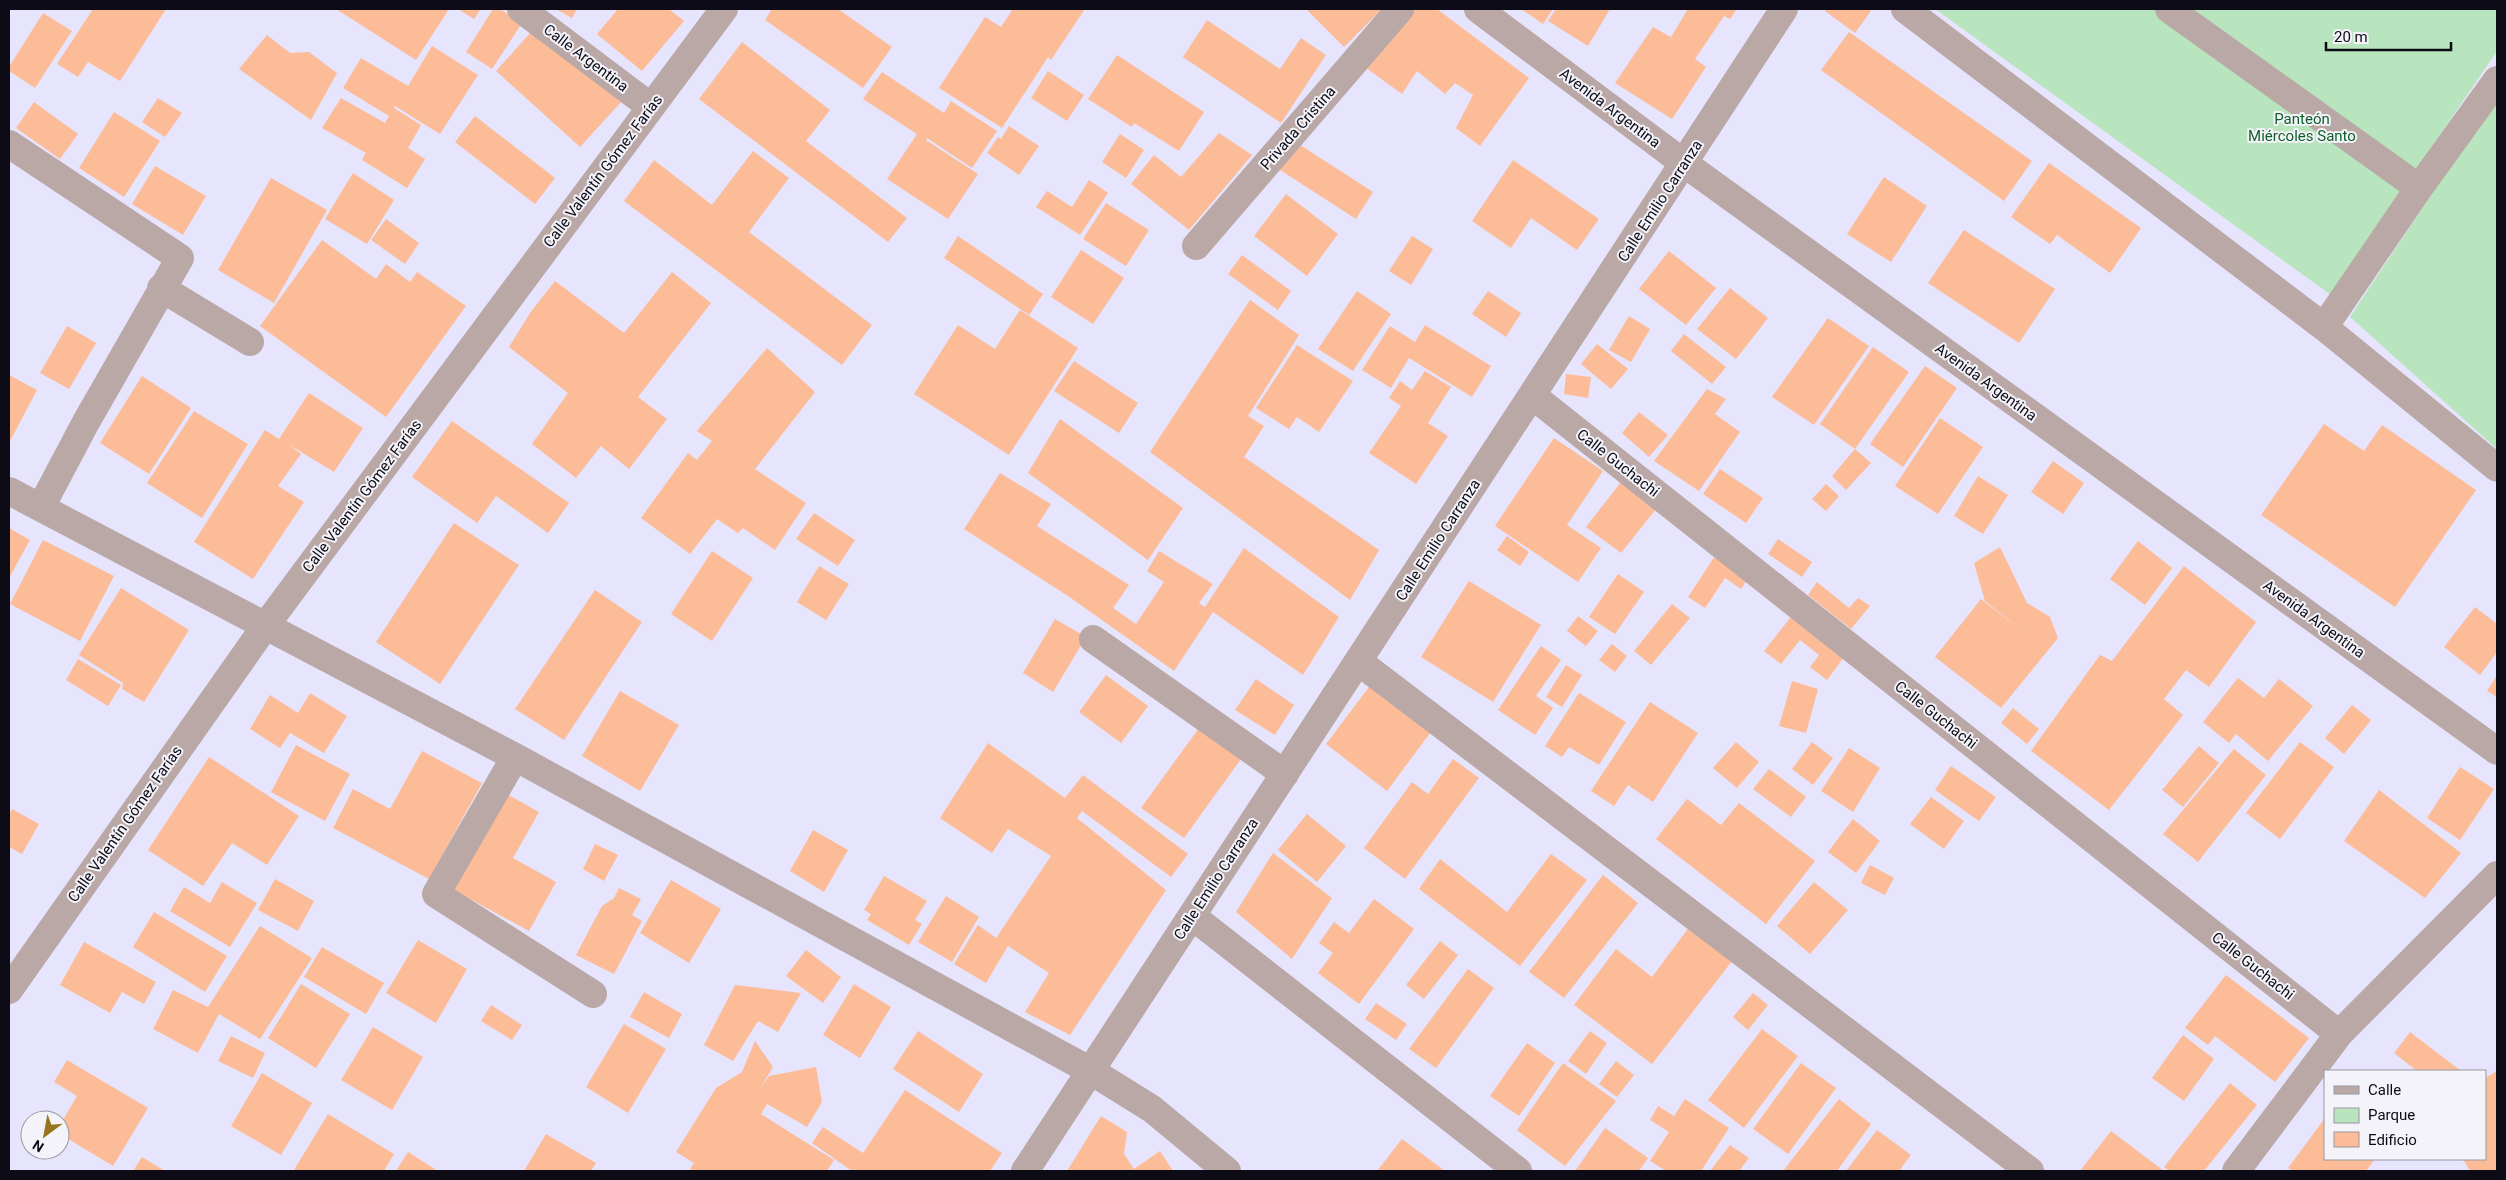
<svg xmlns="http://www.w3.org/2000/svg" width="2506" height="1180" viewBox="0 0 2506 1180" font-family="Roboto,sans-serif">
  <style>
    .green { fill: #b8e4be }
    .building { fill: #fcbc97 }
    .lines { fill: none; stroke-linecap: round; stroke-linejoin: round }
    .minor { stroke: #b9a8a5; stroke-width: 28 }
    .labels { text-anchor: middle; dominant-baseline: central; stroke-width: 4; stroke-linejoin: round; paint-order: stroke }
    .street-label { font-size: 15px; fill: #0d0c16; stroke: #f4f3fa }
    .park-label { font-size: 15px; fill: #0e5f29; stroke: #f4f3fa }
  </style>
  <rect width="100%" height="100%" fill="#e7e4fe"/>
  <path class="green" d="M1935,9H2497V51L2331,295Z
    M2497,96V449L2350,317Z"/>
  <path class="building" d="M93,9H166L120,81L88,62L78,77L57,64Z
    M336,9H449L416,60Z
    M458,9H481L474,19Z
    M493,9H500L522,23L492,69L466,52Z
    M556,9H577L572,18Z
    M618,9H669L684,21L642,71L597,34Z
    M772,9H838L892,47L863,88L765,20Z
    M1013,9H1085L1051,60L1048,57L1002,128L939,88L985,17L1001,27Z
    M1306,9H1382L1344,47Z
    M1405,9H1437L1529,78L1480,146L1456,128L1473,95L1455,83L1445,94L1417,71L1402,94L1362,65Z
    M1521,9H1553L1543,24Z
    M1556,9H1610L1588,46L1548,21Z
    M1688,9H1737L1730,19L1724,16L1695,59L1706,67L1672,119L1615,83L1653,27L1671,37Z
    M1827,9H1869L1871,11L1855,33L1825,11Z
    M43,13L72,31L35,88L9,71V67Z
    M1207,20L1280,69L1301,38L1326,55L1281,123L1183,57Z
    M531,32L549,48H566L623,100L580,147L496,71Z
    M1849,32L2032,161L2004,201L1821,70Z
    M267,35L290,53L309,52L337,73L311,120L239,69Z
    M742,42L830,110L806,141L907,218L888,242L699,99Z
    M432,46L478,75L440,134L395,106L394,108L421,125L408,148L425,159L407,188L362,160L366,153L322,128L341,98L385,123L389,116L343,88L361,58L408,86Z
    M1117,55L1204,112L1179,151L1134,123L1132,127L1088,99Z
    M1048,71L1084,95L1067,121L1031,98Z
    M882,72L944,113L951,101L997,131L972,168L927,138L926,140L978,174L948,219L887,179L917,134L863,99Z
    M158,98L182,113L165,137L142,122Z
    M34,102L78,134L60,159L16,128Z
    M114,112L160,141L124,197L79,168Z
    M475,116L555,178L535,204L455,142Z
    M1009,126L1039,146L1019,175L987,153L998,137L1001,139Z
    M1219,133L1252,155L1189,230L1131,184L1154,155L1181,177Z
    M1120,134L1144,150L1126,178L1102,162Z
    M1294,141L1373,192L1356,219L1277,168Z
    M753,151L789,178L749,232L872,325L842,365L624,201L654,160L712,205Z
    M1513,160L1599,219L1577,250L1531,218L1511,248L1472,221Z
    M2049,163L2141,228L2110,273L2057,235L2050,244L2011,217Z
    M155,166L206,196L183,235L132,204Z
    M353,173L394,200L367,244L325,219Z
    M1884,177L1927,206L1891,262L1847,234Z
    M271,178L327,210L274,303L218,270Z
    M1089,180L1108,193L1080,235L1036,207L1047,191L1072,207Z
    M1286,194L1338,234L1307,276L1254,236Z
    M1106,203L1149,230L1126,266L1083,239Z
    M386,219L419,243L405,264L371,240Z
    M1964,230L2055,289L2019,343L1928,283Z
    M958,236L1043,294L1029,315L944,258Z
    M1412,236L1433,249L1411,285L1389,271Z
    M322,240L376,279L386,264L410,282L417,272L466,306L386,417L260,326Z
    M1081,250L1124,278L1093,324L1051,297Z
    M1669,251L1716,288L1686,325L1639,289Z
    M1242,255L1291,291L1278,310L1228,274Z
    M672,272L711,303L638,397L667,419L629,469L601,446L576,478L532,444L568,393L509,347L530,313L555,281L624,333Z
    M1730,288L1768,318L1736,359L1697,329Z
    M1357,291L1391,314L1353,371L1318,349Z
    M1488,291L1521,313L1506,337L1472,314Z
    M1250,300L1299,335L1248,416L1264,426L1244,457L1379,550L1350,600L1150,452Z
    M1020,310L1078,348L1009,455L914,394L958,325L995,349Z
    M1629,316L1650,329L1631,362L1609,350Z
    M1828,318L1869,346L1814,425L1772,397Z
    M1425,325L1491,366L1472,397L1409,358L1391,388L1362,370L1390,326L1415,342Z
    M67,326L96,343L69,389L40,373Z
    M1684,334L1726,367L1712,384L1671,351Z
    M1597,344L1628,369L1611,389L1581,364Z
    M1297,345L1353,381L1319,432L1297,417L1289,429L1256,408Z
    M1873,347L1909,372L1855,449L1820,424Z
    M767,348L815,392L755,469L806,503L775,550L743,528L738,533L717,519L690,554L641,518L688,453L697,460L712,441L697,431Z
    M1074,361L1138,403L1119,433L1054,391Z
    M1925,366L1957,388L1903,467L1870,444Z
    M1425,371L1451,387L1428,423L1448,436L1416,484L1369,453L1401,406L1389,398L1400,381L1412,390Z
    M1566,374L1591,377L1588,398L1564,394Z
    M9,375L37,390L9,443Z
    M142,376L191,408L149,474L100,443Z
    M1707,389L1726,399L1715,414L1740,432L1699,491L1654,461Z
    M309,393L363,428L334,472L288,444L301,454L278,486L304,502L253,579L194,542L265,430L279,439Z
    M194,411L248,444L202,518L147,483Z
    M1639,412L1668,435L1649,457L1622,433Z
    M1940,418L1983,447L1938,514L1895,486Z
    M1060,419L1183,508L1148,560L1028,473Z
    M452,421L569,503L548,533L496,496L477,523L412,477Z
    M2324,424L2364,451L2382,425L2476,490L2395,607L2261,515Z
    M1554,438L1603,471L1567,525L1601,548L1578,582L1495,526Z
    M1855,449L1871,463L1846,490L1832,476Z
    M2053,461L2084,483L2063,514L2031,492Z
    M1720,469L1763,498L1746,523L1703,494Z
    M1000,473L1051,504L1037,526L1129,585L1113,608L1136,624L1164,582L1147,571L1159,551L1213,584L1199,603L1205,607L1244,548L1339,617L1303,675L1213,612L1174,671L1068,596L964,529Z
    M1978,476L2008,495L1983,534L1954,516Z
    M1621,482L1656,509L1621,553L1586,527Z
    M1826,484L1839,496L1826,511L1812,499Z
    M814,513L855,540L838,566L796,539Z
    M454,523L519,565L440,684L376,642Z
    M9,528L30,540L9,578Z
    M1507,536L1529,552L1520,566L1497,550Z
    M1778,539L1812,562L1802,577L1768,554Z
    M43,540L114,576L80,641L10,604Z
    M2138,541L2172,568L2145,605L2110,579Z
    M2000,547L2027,603L2050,617L2058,638L2001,708L1935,657L1981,599L2026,634L1985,601L1974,563Z
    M712,551L753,578L712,641L671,614Z
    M1715,556L1748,578L1741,589L1725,578L1705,608L1688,597Z
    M819,566L849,584L826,620L797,602Z
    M2184,566L2256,622L2209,687L2186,670L2164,699L2183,715L2109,810L2031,751L2100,655L2112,661Z
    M1618,574L1644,592L1615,634L1589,617Z
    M1469,581L1541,625L1493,702L1421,657Z
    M1817,582L1849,608L1858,598L1870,606L1851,629L1808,595Z
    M121,588L189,630L144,702L122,689L123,683L79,655Z
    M595,590L642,622L564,740L515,709Z
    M1672,604L1690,618L1651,665L1634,651Z
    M2475,607L2497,624V652L2480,675L2444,647Z
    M1794,613L1847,653L1827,680L1810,667L1819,655L1800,640L1781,664L1764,651Z
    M1578,616L1598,631L1586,646L1567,631Z
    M1055,619L1086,637L1053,692L1023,673Z
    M1612,644L1627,656L1615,672L1599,660Z
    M1541,646L1561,660L1536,696L1553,708L1535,735L1498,710Z
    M78,659L121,685L108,706L66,680Z
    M1566,665L1582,675L1562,707L1546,697Z
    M1106,675L1148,706L1121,743L1079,712Z
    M2497,675V697L2487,691Z
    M2238,678L2264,698L2279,679L2313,706L2268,761L2236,734L2229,743L2203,722Z
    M1256,679L1294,705L1275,735L1235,710Z
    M1792,681L1818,689L1806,733L1779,726Z
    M1372,683L1433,729L1387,791L1326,744Z
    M620,691L679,725L640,791L582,756Z
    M310,693L347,716L324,753L290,733L280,748L250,729L270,695L298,713Z
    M1579,693L1626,722L1599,765L1569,747L1562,757L1545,746Z
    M1650,702L1698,733L1653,802L1628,785L1614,806L1591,791Z
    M2352,705L2371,720L2344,754L2325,738Z
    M2013,708L2039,729L2027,744L2001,723Z
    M1199,728L1241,759L1184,838L1141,808Z
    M1736,742L1759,762L1737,788L1713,768Z
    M1812,742L1833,758L1813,785L1792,769Z
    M2300,742L2334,767L2280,839L2246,813Z
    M988,743L1065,798L1083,775L1188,854L1171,877L1082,811L1077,818L1166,890L1070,1035L1025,1012L1049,973L1008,946L986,983L954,964L978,925L996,938L1051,856L1008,829L992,853L940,818Z
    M296,745L350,774L325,821L271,792Z
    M2199,746L2219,763L2183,807L2162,790Z
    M1849,748L1880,768L1853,812L1821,791Z
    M2234,749L2266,775L2198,862L2163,834Z
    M422,751L482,783L429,879L333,828L353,789L390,809Z
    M209,757L299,816L267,865L232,843L203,886L148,850Z
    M1453,759L1479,778L1405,879L1364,848L1412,782L1428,794Z
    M1951,766L1996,797L1979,821L1935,790Z
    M2460,767L2494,789L2460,840L2427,818Z
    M1769,769L1806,797L1791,817L1753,789Z
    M2379,790L2461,853L2425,898L2344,841Z
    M503,792L539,812L513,858L556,882L529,931L450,888Z
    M1931,797L1964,821L1944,849L1910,824Z
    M1687,799L1721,825L1739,803L1815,861L1766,924L1656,839Z
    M12,809L39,824L22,854L9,847V815Z
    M1307,814L1346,846L1317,882L1278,850Z
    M1853,819L1880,841L1856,873L1828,852Z
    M813,830L848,850L824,892L790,871Z
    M595,844L618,855L604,881L583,869Z
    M1273,853L1332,898L1292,959L1236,912Z
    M1551,854L1587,880L1520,966L1419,889L1440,859L1507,912Z
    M1870,865L1894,878L1885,895L1861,883Z
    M1603,875L1638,903L1564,998L1529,972Z
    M884,876L927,901L915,920L922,924L909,945L867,920L871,914L864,910Z
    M275,879L314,901L298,931L258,910Z
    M671,880L721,909L689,963L640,933Z
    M222,882L257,903L230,947L170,911L184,887L210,903Z
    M1814,882L1848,910L1810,954L1777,926Z
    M619,888L641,899L632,915L642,921L614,974L576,955L602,906L614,898Z
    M946,896L979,917L952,962L918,942Z
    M1374,899L1414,929L1359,1004L1318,973L1333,953L1319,943L1334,922L1349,933Z
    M154,912L227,956L205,992L133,947Z
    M260,926L312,958L260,1039L219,1014L198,1053L153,1029L173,990L208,1007Z
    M1690,926L1733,960L1652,1064L1574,1005L1616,949L1652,977Z
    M418,940L467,969L436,1023L386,993Z
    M1440,941L1458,955L1424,999L1406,985Z
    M84,942L156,982L144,1004L122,992L110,1013L60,985Z
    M322,947L384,983L366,1014L304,977Z
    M806,950L841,977L823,1003L786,976Z
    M1468,969L1494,988L1436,1068L1409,1049Z
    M2226,975L2309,1038L2275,1082L2215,1036L2208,1045L2185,1028Z
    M301,984L350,1014L316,1068L268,1038Z
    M854,984L891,1007L860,1058L823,1035Z
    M735,985L801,993L778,1032L758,1021L733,1061L704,1045Z
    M644,992L682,1014L669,1038L630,1017Z
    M1753,993L1768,1005L1748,1030L1733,1017Z
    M1376,1003L1407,1024L1396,1040L1365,1019Z
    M491,1005L522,1025L512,1040L481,1021Z
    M624,1024L666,1049L628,1113L586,1087Z
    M373,1027L423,1057L392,1110L341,1080Z
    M1762,1029L1798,1056L1744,1128L1708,1100Z
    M918,1031L983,1074L959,1112L893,1069Z
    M1590,1031L1607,1043L1586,1074L1568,1061Z
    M2410,1032L2461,1071H2417L2394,1053Z
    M2183,1035L2214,1059L2184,1101L2152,1078Z
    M231,1036L265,1053L253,1078L218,1061Z
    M755,1041L773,1067L761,1087L769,1076L816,1067L822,1102L807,1127L767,1104L761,1114L834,1160L827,1171H689L694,1163L676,1152L716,1088L742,1072Z
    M1527,1043L1555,1063L1519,1116L1490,1096Z
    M67,1060L148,1108L113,1166L60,1134V1125L77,1096L54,1082Z
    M1616,1061L1634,1075L1617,1097L1599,1084Z
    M1563,1063L1616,1101L1565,1166L1517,1130Z
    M1801,1063L1836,1088L1788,1154L1753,1129Z
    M2497,1071V1171H2470L2463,1159H2485V1078Z
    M262,1073L312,1103L281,1155L231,1126Z
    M2230,1083L2257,1105L2204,1171H2169L2164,1167Z
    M905,1090L1002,1153L990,1171H852L812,1143L823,1127L863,1153Z
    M1685,1099L1729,1128L1701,1171H1666L1650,1161L1669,1132L1650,1120L1658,1106L1674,1116Z
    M1839,1099L1871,1124L1837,1171H1783Z
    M328,1114L394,1154L384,1171L294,1170Z
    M1101,1116L1127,1132L1124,1154L1134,1169L1160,1151L1173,1171H1067Z
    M2325,1118V1159H2375L2366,1171H2293L2288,1168Z
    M1605,1128L1648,1158L1639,1171H1575Z
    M1877,1130L1911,1155L1899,1171H1846Z
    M2111,1131L2164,1171H2080Z
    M546,1134L596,1163L591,1171H524Z
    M1402,1139L1445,1171H1377Z
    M1730,1145L1749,1158L1739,1171H1710Z
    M408,1152L438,1171H396Z
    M142,1157L165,1171H133Z"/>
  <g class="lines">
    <path class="minor" d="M521,9L651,107
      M1478,9L1685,164L2497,751
      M1905,9L2324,327L2497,468
      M2169,9L2419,188
      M9,144L180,258L86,422L41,507
      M1196,246L1400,9
      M161,288L250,342
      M2324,327L2419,188L2497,80
      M1533,396L2339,1034
      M9,491L515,757L1091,1071L1152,1109L1227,1171
      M1093,639L1285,774
      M1359,662L2030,1171
      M515,757L436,894L593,994
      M1192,916L1518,1171
      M9,990L266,625L724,9
      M1025,1171L1784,9
      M2236,1171L2339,1034L2497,875"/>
  </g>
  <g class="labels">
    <g class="street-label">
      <text transform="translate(586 58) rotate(37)">Calle Argentina</text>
      <text transform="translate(1610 108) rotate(37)">Avenida Argentina</text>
      <text transform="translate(1298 128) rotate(-49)">Privada Cristina</text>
      <text transform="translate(603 171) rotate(-53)">Calle Valentín Gómez Farías</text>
      <text transform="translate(1660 201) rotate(-57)">Calle Emilio Carranza</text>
      <text transform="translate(1986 382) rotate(36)">Avenida Argentina</text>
      <text transform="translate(1618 463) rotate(38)">Calle Guchachi</text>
      <text transform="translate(362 496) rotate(-53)">Calle Valentín Gómez Farías</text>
      <text transform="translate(1438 540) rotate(-57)">Calle Emilio Carranza</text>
      <text transform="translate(2314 619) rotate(36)">Avenida Argentina</text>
      <text transform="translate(1936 715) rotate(38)">Calle Guchachi</text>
      <text transform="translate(125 824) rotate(-55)">Calle Valentín Gómez Farías</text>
      <text transform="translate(1216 879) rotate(-57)">Calle Emilio Carranza</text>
      <text transform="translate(2253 966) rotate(38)">Calle Guchachi</text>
    </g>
    <g class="park-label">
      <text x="2302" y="119">Panteón<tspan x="2302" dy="17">Miércoles Santo</tspan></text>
    </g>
  </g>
  <rect width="2506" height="1180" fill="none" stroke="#0d0c16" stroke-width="20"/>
  <rect x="2324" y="1070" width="162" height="90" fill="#f4f3fa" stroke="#98979f"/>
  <rect x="2334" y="1086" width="25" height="8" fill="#b9a8a5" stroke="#98979f"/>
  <text x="2368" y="1095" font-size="15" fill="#0d0c16">Calle</text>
  <rect x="2334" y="1108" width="25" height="15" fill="#b8e4be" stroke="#98979f"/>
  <text x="2368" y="1120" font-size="15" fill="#0d0c16">Parque</text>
  <rect x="2334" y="1132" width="25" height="15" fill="#fcbc97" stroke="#98979f"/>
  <text x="2368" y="1145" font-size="15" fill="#0d0c16">Edificio</text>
  <g transform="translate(45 1135) rotate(212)"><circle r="24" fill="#f4f3fa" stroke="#98979f"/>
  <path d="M0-4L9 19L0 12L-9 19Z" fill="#97741e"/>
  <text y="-8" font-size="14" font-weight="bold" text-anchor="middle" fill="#0d0c16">N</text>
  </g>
  <path d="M2326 42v8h125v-8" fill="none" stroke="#0d0c16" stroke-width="2.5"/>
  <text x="2334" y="42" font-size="15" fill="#0d0c16" stroke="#f4f3fa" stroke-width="4" paint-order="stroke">20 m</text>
</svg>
